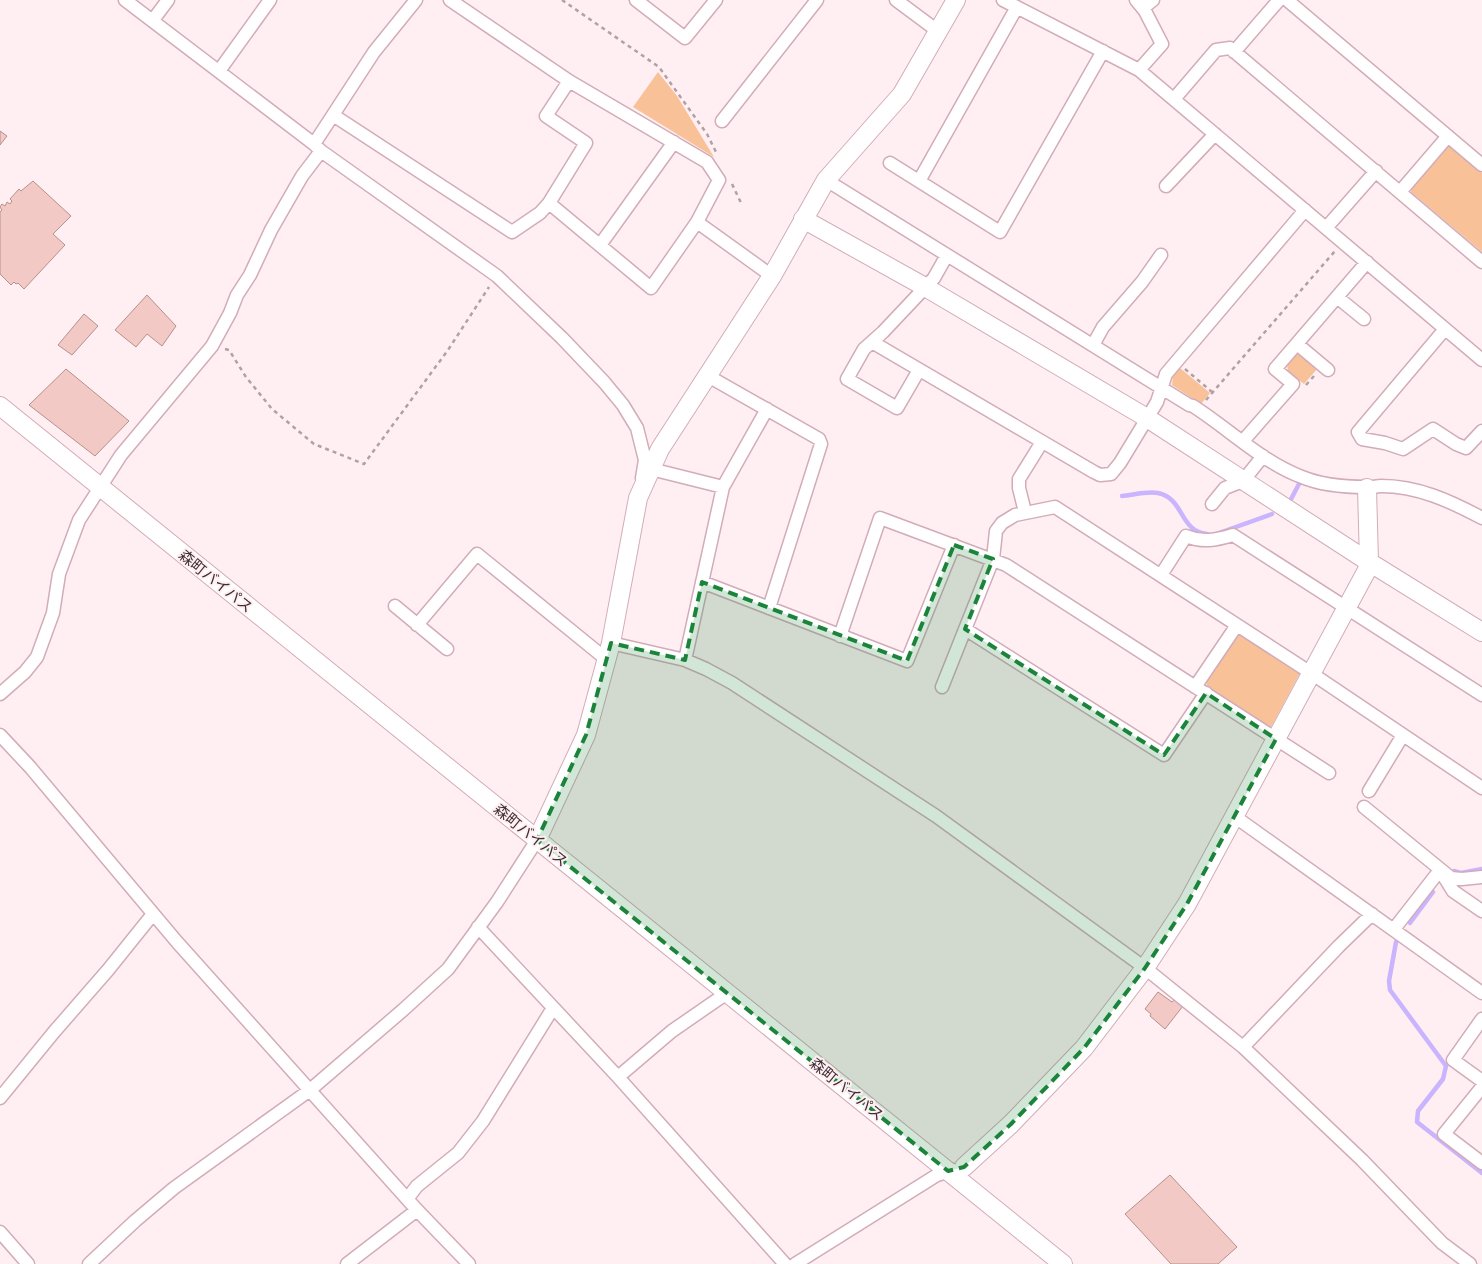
<svg xmlns="http://www.w3.org/2000/svg" width="1482" height="1264" viewBox="0 0 1482 1264" font-family="'Libre Baskerville','Noto Sans JP',serif">
  <style>
    .green { fill: #f8c198 }
    .lines { fill: none; stroke-linecap: round; stroke-linejoin: round }
    .stream { stroke: #c9b4fd; stroke-width: 4.5 }
    .building { fill: #f2c9c4; stroke: #b6908b }
    .street-casing { stroke: #d2acb8; stroke-width: 15 }
    .secondary-casing { stroke: #d2acb8; stroke-width: 20 }
    .path { stroke: #b0a1a5; stroke-width: 2.5; stroke-dasharray: 4 4; stroke-linecap: butt }
    .street { stroke: #fff; stroke-width: 12 }
    .secondary { stroke: #fff; stroke-width: 18 }
    .marked { fill: #1c843a; fill-opacity: 0.2; stroke: #1c843a; stroke-width: 4; stroke-dasharray: 10 6; stroke-linejoin: round }
    .labels { text-anchor: middle; dominant-baseline: central; stroke-width: 4; stroke-linejoin: round; paint-order: stroke }
    .street-label { font-size: 15px; fill: #3e2f34; stroke: #ffeff3 }
  </style>
  <rect width="100%" height="100%" fill="#ffeff3"/>
  <path class="green" d="M658,72L677,96L714,157L633,107Z
    M1444,147H1451L1482,173V252L1411,192L1412,185Z
    M1296,354L1302,355L1318,368L1304,384L1288,371L1287,365Z
    M1180,368L1210,393L1201,404L1172,385L1173,376Z
    M1240,634L1300,673L1271,727L1207,686L1206,680L1235,637Z"/>
  <g class="lines">
    <path class="stream" d="M1122,496C1133,495 1147,491 1158,493C1184,498 1180,532 1207,534
      M1289,503L1300,482
      M1219,533L1272,514
      M1454,871L1461,873L1482,869
      M1410,923L1433,892
      M1396,942L1389,981L1390,990L1446,1066L1443,1079L1418,1111L1417,1122L1482,1173"/>
  </g>
  <path class="building" d="M0,131L7,136L0,145Z
    M33,181L71,216L53,234L65,245L24,289L18,283L16,284L14,282L11,285L0,274V212L2,210L0,207L2,204L5,206L7,202L10,204L12,201L10,199L19,189L21,191Z
    M147,295L176,326L162,346L147,334L136,347L115,330Z
    M84,314L98,326L72,355L58,345Z
    M66,369L129,421L95,456L29,405Z
    M1158,992L1172,1002L1174,1000L1183,1006L1165,1029L1150,1016L1151,1014L1145,1009Z
    M1170,1175L1237,1247L1218,1264H1171L1125,1214Z"/>
  <g class="lines">
    <g class="street-casing">
      <path id="street" d="M125,0L314,144L321,151L497,276L562,338L604,382L623,405L637,428L645,460L642,478
        M450,0L569,81L707,162L719,180L697,222L651,288L549,203
        M636,0L685,38L716,0
        M896,0L939,32
        M1003,0L1139,70L1482,360
        M1136,0L1145,11L1162,44L1139,70
        M1287,0L1482,165
        M1143,8L1153,0
        M153,20L168,0
        M1234,52L1279,0
        M219,71L270,0
        M1174,99L1216,50L1230,48L1482,262
        M333,115L512,232L540,213L549,203L586,143L546,116L569,81
        M722,121L817,0
        M314,144L374,52L416,0
        M890,163L1000,232L1103,51
        M826,180L1189,405L1193,406C1229,429 1262,462 1302,477C1321,485 1346,487 1366,487C1371,488 1376,486 1381,486C1418,486 1450,501 1482,518
        M919,181L1017,7
        M1166,186L1215,134
        M1400,192L1448,136
        M697,222L772,276
        M1326,228L1376,171
        M600,245L674,142
        M1337,297L1364,319
        M1445,329L1358,432L1362,439L1385,443L1403,449L1433,429L1456,444L1466,448L1482,431
        M872,342L1094,472L1100,475L1111,474L1120,463L1157,402L1166,374L1305,210
        M1297,344L1328,370
        M1093,345L1103,327L1142,282L1161,255
        M919,370L897,408L847,379L864,349L883,332L934,278L947,255
        M708,376L819,439L821,444L769,608
        M1243,441L1293,384L1275,369L1367,262
        M651,469L723,487
        M1212,504L1225,488L1243,481L1263,456
        M1025,512L1019,488V479L1042,442
        M1161,575L1186,536C1203,543 1216,540 1233,535L1482,695
        M702,582L907,661L954,545
        M395,606L447,649
        M417,625L477,554L606,659
        M965,629L1164,755L1206,693
        M840,636L880,518L1006,565L1329,773
        M611,643L685,660L706,669L732,683L936,816L1145,968L1243,1047L1362,1160L1442,1243L1470,1264
        M685,660L723,487L767,409
        M942,687L993,559L996,531L1002,523L1015,515L1055,507L1311,673L1482,788
        M1195,687L1237,625
        M0,694L25,672L37,657L53,613L59,574L79,520L121,455L212,346L230,313L237,295L250,275L271,230L302,176L321,151
        M0,735L30,767L177,942L417,1210L469,1264
        M1369,791L1403,735
        M1364,807L1451,878L1462,879L1482,877
        M1234,816L1482,993
        M478,927L618,1077L785,1264
        M1394,929L1440,870L1453,891L1482,911
        M1482,1019L1453,1060L1482,1081
        M1243,1047L1339,946L1372,914
        M618,1077L672,1031L727,993
        M1482,1087L1444,1134L1482,1163
        M0,1098L54,1032L108,970L153,914
        M407,1199L417,1186L458,1153L483,1121L553,1008
        M0,1232L28,1264
        M89,1264L135,1221L174,1188L310,1090L403,1010L448,969L497,902L537,840
        M347,1264L417,1210
        M795,1264L937,1175L953,1170"/>
    </g>
    <g class="secondary-casing">
      <path id="secondary" d="M803,219L925,287L1147,418L1369,562L1482,632
        M0,406L1063,1264
        M537,840L586,735L611,643L638,498L660,449L772,276L826,180L902,94L956,0
        M964,1167L1011,1124L1084,1048L1145,968L1187,904L1367,570L1369,562L1367,488"/>
    </g>
    <path class="path" d="M562,0L659,67L707,134L716,152
      M732,184L742,205
      M225,349L229,350L246,377L272,409L314,444L364,464L448,350L489,287
      M1185,369L1212,392
      M1306,385L1314,376
      M1206,400L1335,251"/>
    <use href="#street" class="street"/>
    <use href="#secondary" class="secondary"/>
  </g>
  <path class="marked" d="M954,545L993,559L965,629L1164,755L1206,693L1276,739L1187,904L1145,968L1084,1048L1011,1124L964,1167L948,1171L537,840L586,735L611,643L685,660L702,582L907,661Z"/>
  <g class="labels">
    <g class="street-label">
      <text transform="translate(216 581) rotate(39)">森町バイパス</text>
      <text transform="translate(531 835) rotate(39)">森町バイパス</text>
      <text transform="translate(847 1089) rotate(39)">森町バイパス</text>
    </g>
  </g>
</svg>
